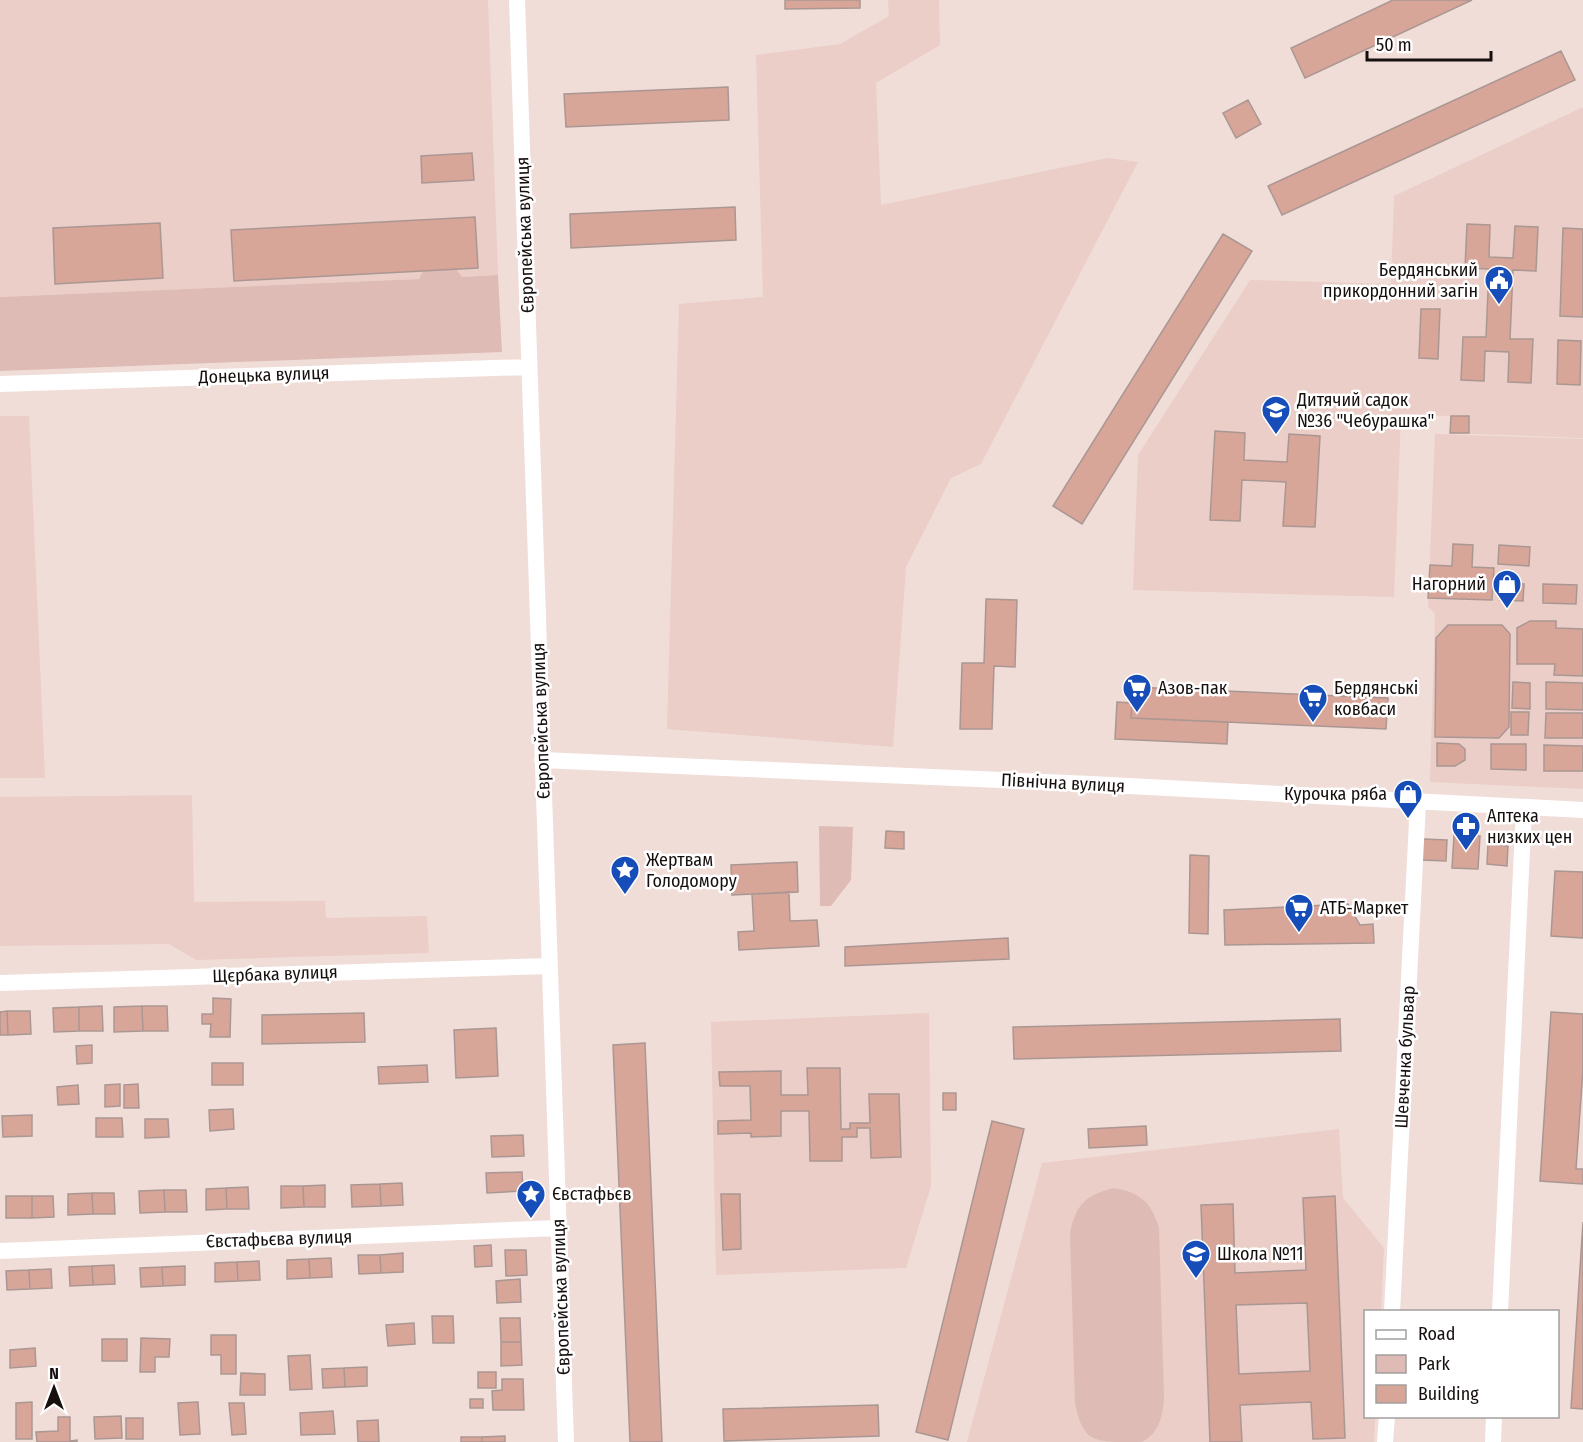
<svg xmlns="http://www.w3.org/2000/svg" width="1583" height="1442" viewBox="0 0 1583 1442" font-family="'Fira Sans Condensed',sans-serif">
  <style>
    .built { fill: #eacec7 }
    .green { fill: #debbb4 }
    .building { fill: #d8a599; stroke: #aa9793; stroke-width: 1.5; fill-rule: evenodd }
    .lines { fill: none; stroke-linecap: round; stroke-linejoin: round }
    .minor { stroke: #fff; stroke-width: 16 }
    .labels { text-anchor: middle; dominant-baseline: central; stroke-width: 5; stroke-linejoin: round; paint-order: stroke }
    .street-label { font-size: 18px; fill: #160f0e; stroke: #fff }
    .poi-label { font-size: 18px; fill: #160f0e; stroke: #fff; text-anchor: start }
  </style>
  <rect width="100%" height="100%" fill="#f1ddd8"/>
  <path class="built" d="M0,0H488L498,275L462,277L455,269L423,271L419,279L0,297Z
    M888,0H939L940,45L876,83L881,205L1108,158L1138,162L981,464L951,478L906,567L893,747L667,729L679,304L763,297L756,55L840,44L889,16Z
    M1581,108H1583V438L1450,433L1451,416L1401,414L1394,597L1133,590L1138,455L1250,280L1391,284L1394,196Z
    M0,416H29L45,778H0Z
    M1435,434L1583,439V789L1430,782L1435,614L1428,606Z
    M192,795L194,902L325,901L326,918L427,916L429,953L196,960L169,944L0,946V797Z
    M929,1013L931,1186L906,1268L716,1275L711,1022Z
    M1339,1129L1343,1198L1384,1248L1381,1311L1366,1312V1416L1375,1417L1374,1442H967L1042,1163Z"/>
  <path class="green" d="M456,269L462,277L498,275L502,352L0,371V297L419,279L423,271Z
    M819,826L853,827L851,880L831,906H820Z
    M1114,1188C1141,1193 1151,1202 1159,1228L1164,1398C1163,1414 1159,1435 1141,1442C1136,1442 1128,1442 1122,1442C1089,1442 1082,1436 1075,1403L1070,1233C1076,1204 1086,1195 1114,1188Z"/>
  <path class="building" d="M785,0H860V8L785,9Z
    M1393,0H1472L1305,78L1291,48Z
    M1561,51L1575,80L1282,215L1268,186Z
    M728,87L729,120L566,127L564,94Z
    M1248,100L1261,124L1236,138L1223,113Z
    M472,153L474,180L422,183L421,156Z
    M735,207L736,240L571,248L570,214Z
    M475,217L478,268L234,281L231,230Z
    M160,223L163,278L55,284L53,228Z
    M1467,224L1490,225L1489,257L1513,258L1515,226L1538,227L1536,271L1513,270L1510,339H1533L1531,383L1508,382L1509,352L1485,351L1484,381L1461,380L1463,337H1486L1489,269L1465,268Z
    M1563,228L1583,229V317L1560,316Z
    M1223,234L1252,251L1082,524L1053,506Z
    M1421,309H1440L1438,359L1419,358Z
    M1558,340L1581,341L1580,385L1557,384Z
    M1451,416H1469V433H1450Z
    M1215,431L1245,433L1244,460L1287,462L1289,434L1320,436L1315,527L1283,526L1286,482L1242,480L1240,521L1210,520Z
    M1453,544L1473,545L1472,567L1494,568L1492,600L1428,598L1430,565L1452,566Z
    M1499,545L1530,547L1529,566L1498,564Z
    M1501,583L1524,584L1523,601L1500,600Z
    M1543,584L1577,585L1576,604L1543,603Z
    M986,599L1017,600L1015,667L994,666L992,729H960L962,663H984Z
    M1530,621H1556V628L1583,629V676L1554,675L1555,664H1517V628Z
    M1448,625H1502L1510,634L1509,727L1499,738L1435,737L1436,638Z
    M1513,682L1530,683V709L1512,708Z
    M1546,682L1583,683V710L1546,709Z
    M1133,687L1388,698L1386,729L1131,718Z
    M1117,702L1132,703L1131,718L1228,722L1227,744L1115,739Z
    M1511,712H1529L1528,735H1511Z
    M1546,713H1583V738H1545Z
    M1437,743L1459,744L1465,749V760L1455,766H1437Z
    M1491,744H1526V770L1491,769Z
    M1544,745L1583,746V771H1544Z
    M886,831L904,832V849L885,848Z
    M1454,835L1480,836L1478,869L1452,868Z
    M1423,839L1447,840L1446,861L1422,860Z
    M1488,844L1508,846L1507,866L1487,864Z
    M1190,855L1209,856L1208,934L1189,933Z
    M797,862L798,892L732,895L731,865Z
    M1555,871L1583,872V938L1551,936Z
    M789,892L790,921L817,920L819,946L739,950L738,932L754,931L752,894Z
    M1348,904L1360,925L1373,924L1374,943L1225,945L1224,910Z
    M1008,938L1009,959L845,966V947Z
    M213,998L231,999L230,1037H210L211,1024H202V1014H213Z
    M102,1006L103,1031H79V1007Z
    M142,1006L143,1031L114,1032V1007Z
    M142,1006H167L168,1031H143Z
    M79,1007V1031L54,1032L53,1008Z
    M7,1011L8,1035H0V1012Z
    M7,1011H30L31,1034L8,1035Z
    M1551,1012L1583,1014V1069L1576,1169H1583V1184L1540,1181Z
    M364,1013L365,1042L262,1044V1015Z
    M1340,1019L1341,1051L1014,1059L1013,1027Z
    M496,1028L498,1076L456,1078L454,1030Z
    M645,1043L651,1186L662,1442H630L613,1045Z
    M92,1045V1063L77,1064L76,1046Z
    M212,1063H243V1085H212Z
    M427,1065L428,1082L379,1084L378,1067Z
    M807,1068H840L841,1129H850V1123H870L869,1094H899L901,1157L871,1158L870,1128H857V1137H842V1161H810L809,1111H781V1136L751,1137V1133L718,1134V1121L751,1120L750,1086H720L719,1072L781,1071V1095H808Z
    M120,1084V1106L105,1107V1085Z
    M138,1084L139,1108H124V1085Z
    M78,1085L79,1104L58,1105L57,1087Z
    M943,1093H956V1110H943Z
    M233,1109L234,1129L210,1131L209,1110Z
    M32,1115V1136L3,1137L2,1116Z
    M96,1118H122L123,1137H96Z
    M145,1119H168L169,1137L145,1138Z
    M992,1121L1024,1129L948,1440L916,1432Z
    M1146,1126L1147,1145L1089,1148L1088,1129Z
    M523,1135L524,1156L492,1157L491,1136Z
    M522,1172L523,1191L487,1193L486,1173Z
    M402,1183L403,1205L381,1206L380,1184Z
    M380,1184L381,1206L352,1207L351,1185Z
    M325,1185V1207H304L303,1186Z
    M281,1186H303L304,1207L281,1208Z
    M248,1187L249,1209H227L226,1188Z
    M226,1188L227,1209L206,1210V1189Z
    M164,1190H186L187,1212H165Z
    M164,1190L165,1212L140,1213L139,1191Z
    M92,1193H114L115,1214H93Z
    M92,1193L93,1214L68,1215V1194Z
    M721,1194H740L741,1249L723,1250Z
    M6,1196H32V1218H6Z
    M32,1196H53L54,1217L32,1218Z
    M1335,1196L1345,1438L1313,1439L1311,1402L1240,1405L1242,1442H1210L1201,1205L1233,1204L1235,1273L1306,1270L1303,1198ZM1307,1303L1310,1371L1239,1374L1236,1305Z
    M1583,1222V1409L1571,1408Z
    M491,1245L492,1266L475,1267L474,1246Z
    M505,1250H526L527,1275L506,1276Z
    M403,1253V1272L381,1273L380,1255Z
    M358,1255H380L381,1273L359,1274Z
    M331,1258L332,1277L310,1278L309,1259Z
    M309,1259L310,1278L287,1279V1260Z
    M259,1261L260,1280L238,1281L237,1262Z
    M237,1262L238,1281L215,1282V1263Z
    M114,1265L115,1284L93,1285L92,1266Z
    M92,1266L93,1285L70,1286L69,1267Z
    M185,1266V1285L163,1286L162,1267Z
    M162,1267L163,1286L141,1287L140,1268Z
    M51,1269L52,1288L30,1289L29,1270Z
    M29,1270L30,1289L7,1290L6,1271Z
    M520,1279L521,1302L497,1303L496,1281Z
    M432,1316H453L454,1343H433Z
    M500,1318H520L521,1342H501Z
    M414,1323L415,1344L388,1346L386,1325Z
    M211,1335H236V1374H221V1355H211Z
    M141,1338L170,1339L169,1357H155V1372H140Z
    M102,1339H127V1361H102Z
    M501,1342H521L522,1365L501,1366Z
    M35,1348L36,1366L10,1368V1350Z
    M310,1355L312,1389L290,1390L288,1356Z
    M367,1367V1386L345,1387L344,1368Z
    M344,1368L345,1387L323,1388L322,1369Z
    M478,1372H496V1388H478Z
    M241,1373L265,1374V1395H240Z
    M502,1379H523L524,1410H493L492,1391L502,1390Z
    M470,1399H483V1408H470Z
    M32,1402V1439H16V1403Z
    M198,1402L200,1434L180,1435L178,1403Z
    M229,1403H244L246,1434L232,1435Z
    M878,1405L879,1436L724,1441L723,1409Z
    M333,1411L335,1434L301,1435L300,1413Z
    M121,1416L122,1438L95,1439L94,1417Z
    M58,1417H70V1441L77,1440V1442H37L36,1432L58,1431Z
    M126,1418H143V1439H126Z
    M378,1420L379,1442H358L357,1421Z
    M505,1436V1442H482V1437Z
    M461,1437H482V1442H461Z"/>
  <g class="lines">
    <path class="minor" d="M517,0L566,1442
      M0,384L529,367
      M542,760L1091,784L1583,810
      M0,983L549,966
      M0,1251L559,1228
      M1392,1312L1418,802
      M1500,1312L1524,808
      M1385,1442L1387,1416
      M1493,1442L1494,1416"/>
  </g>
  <defs>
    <g id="civic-pin" transform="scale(1.5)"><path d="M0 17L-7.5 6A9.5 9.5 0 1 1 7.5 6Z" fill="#164db9" stroke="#fff"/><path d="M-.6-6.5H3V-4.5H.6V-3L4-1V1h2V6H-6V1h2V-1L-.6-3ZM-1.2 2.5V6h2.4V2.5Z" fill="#fff"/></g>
    <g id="school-pin" transform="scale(1.5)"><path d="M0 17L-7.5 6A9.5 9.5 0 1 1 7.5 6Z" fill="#164db9" stroke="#fff"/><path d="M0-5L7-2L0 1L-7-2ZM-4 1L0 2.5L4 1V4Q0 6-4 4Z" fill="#fff"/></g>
    <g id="shop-pin" transform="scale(1.5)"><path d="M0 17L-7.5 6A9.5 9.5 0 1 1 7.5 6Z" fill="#164db9" stroke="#fff"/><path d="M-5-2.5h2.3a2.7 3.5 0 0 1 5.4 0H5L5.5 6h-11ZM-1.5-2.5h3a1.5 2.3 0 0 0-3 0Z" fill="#fff"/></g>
    <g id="supermarket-pin" transform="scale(1.5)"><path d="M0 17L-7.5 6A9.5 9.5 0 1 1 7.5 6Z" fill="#164db9" stroke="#fff"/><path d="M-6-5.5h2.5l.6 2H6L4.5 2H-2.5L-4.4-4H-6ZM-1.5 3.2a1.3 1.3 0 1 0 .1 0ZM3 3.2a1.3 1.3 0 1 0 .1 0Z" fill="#fff"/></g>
    <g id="pharmacy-pin" transform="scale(1.5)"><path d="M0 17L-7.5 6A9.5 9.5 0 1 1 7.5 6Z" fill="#164db9" stroke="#fff"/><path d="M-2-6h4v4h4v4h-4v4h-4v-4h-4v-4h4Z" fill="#fff"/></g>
    <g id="sight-pin" transform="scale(1.5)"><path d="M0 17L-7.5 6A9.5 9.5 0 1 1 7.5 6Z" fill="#164db9" stroke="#fff"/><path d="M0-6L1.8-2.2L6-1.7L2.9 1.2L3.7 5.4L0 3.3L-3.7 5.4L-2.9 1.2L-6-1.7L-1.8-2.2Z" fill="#fff"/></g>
  </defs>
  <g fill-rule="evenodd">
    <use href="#civic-pin" x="1499" y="280"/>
    <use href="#school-pin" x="1276" y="410"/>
    <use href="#shop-pin" x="1507" y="584"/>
    <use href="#supermarket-pin" x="1137" y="688"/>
    <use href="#supermarket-pin" x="1313" y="698"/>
    <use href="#shop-pin" x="1408" y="794"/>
    <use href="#pharmacy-pin" x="1466" y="826"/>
    <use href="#sight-pin" x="625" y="870"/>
    <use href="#supermarket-pin" x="1299" y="908"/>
    <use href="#sight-pin" x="531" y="1194"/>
    <use href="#school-pin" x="1196" y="1254"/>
  </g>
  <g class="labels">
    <g class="street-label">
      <text transform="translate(525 235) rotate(-92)">Європейська вулиця</text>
      <text transform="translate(264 375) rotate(-2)">Донецька вулиця</text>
      <text transform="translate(541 721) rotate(-92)">Європейська вулиця</text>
      <text transform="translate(1063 783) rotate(3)">Північна вулиця</text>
      <text transform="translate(275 974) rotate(-2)">Щєрбака вулиця</text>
      <text transform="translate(1405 1057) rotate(-87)">Шевченка бульвар</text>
      <text transform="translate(279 1239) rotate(-2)">Євстафьєва вулиця</text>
      <text transform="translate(561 1297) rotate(-92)">Європейська вулиця</text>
    </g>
    <g class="poi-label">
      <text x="1478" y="270" text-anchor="end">Бердянський<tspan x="1478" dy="21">прикордонний загін</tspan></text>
      <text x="1297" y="400">Дитячий садок<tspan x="1297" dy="21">№36 "Чебурашка"</tspan></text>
      <text x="1486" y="584" text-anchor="end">Нагорний</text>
      <text x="1158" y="688">Азов-пак</text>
      <text x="1334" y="688">Бердянські<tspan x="1334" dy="21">ковбаси</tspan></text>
      <text x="1387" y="794" text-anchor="end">Курочка ряба</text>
      <text x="1487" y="816">Аптека<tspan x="1487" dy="21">низких цен</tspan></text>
      <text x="646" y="860">Жертвам<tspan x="646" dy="21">Голодомору</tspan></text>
      <text x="1320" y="908">АТБ-Маркет</text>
      <text x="552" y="1194">Євстафьєв</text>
      <text x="1217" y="1254">Школа №11</text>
    </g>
  </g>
  <rect x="1364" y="1310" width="195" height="108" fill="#ffffff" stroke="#a29f9f" stroke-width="1.5"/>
  <rect x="1376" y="1330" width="30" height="9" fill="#ffffff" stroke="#a29f9f" stroke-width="1.5"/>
  <text x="1418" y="1340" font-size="18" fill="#160f0e">Road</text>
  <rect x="1376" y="1355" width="30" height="18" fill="#debbb4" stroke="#a29f9f" stroke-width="1.5"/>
  <text x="1418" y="1370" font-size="18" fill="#160f0e">Park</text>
  <rect x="1376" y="1385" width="30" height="18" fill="#d8a599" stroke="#a29f9f" stroke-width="1.5"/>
  <text x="1418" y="1400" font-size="18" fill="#160f0e">Building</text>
  <g transform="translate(54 1388)" stroke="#ffffff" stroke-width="4.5" paint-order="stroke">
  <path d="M0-4.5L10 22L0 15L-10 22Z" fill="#160f0e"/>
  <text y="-9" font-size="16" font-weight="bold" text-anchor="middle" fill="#160f0e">N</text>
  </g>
  <path d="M1367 51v9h124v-9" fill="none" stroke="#160f0e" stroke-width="3"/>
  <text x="1376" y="51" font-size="18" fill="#160f0e" stroke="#ffffff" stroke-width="4.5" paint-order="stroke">50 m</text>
</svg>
